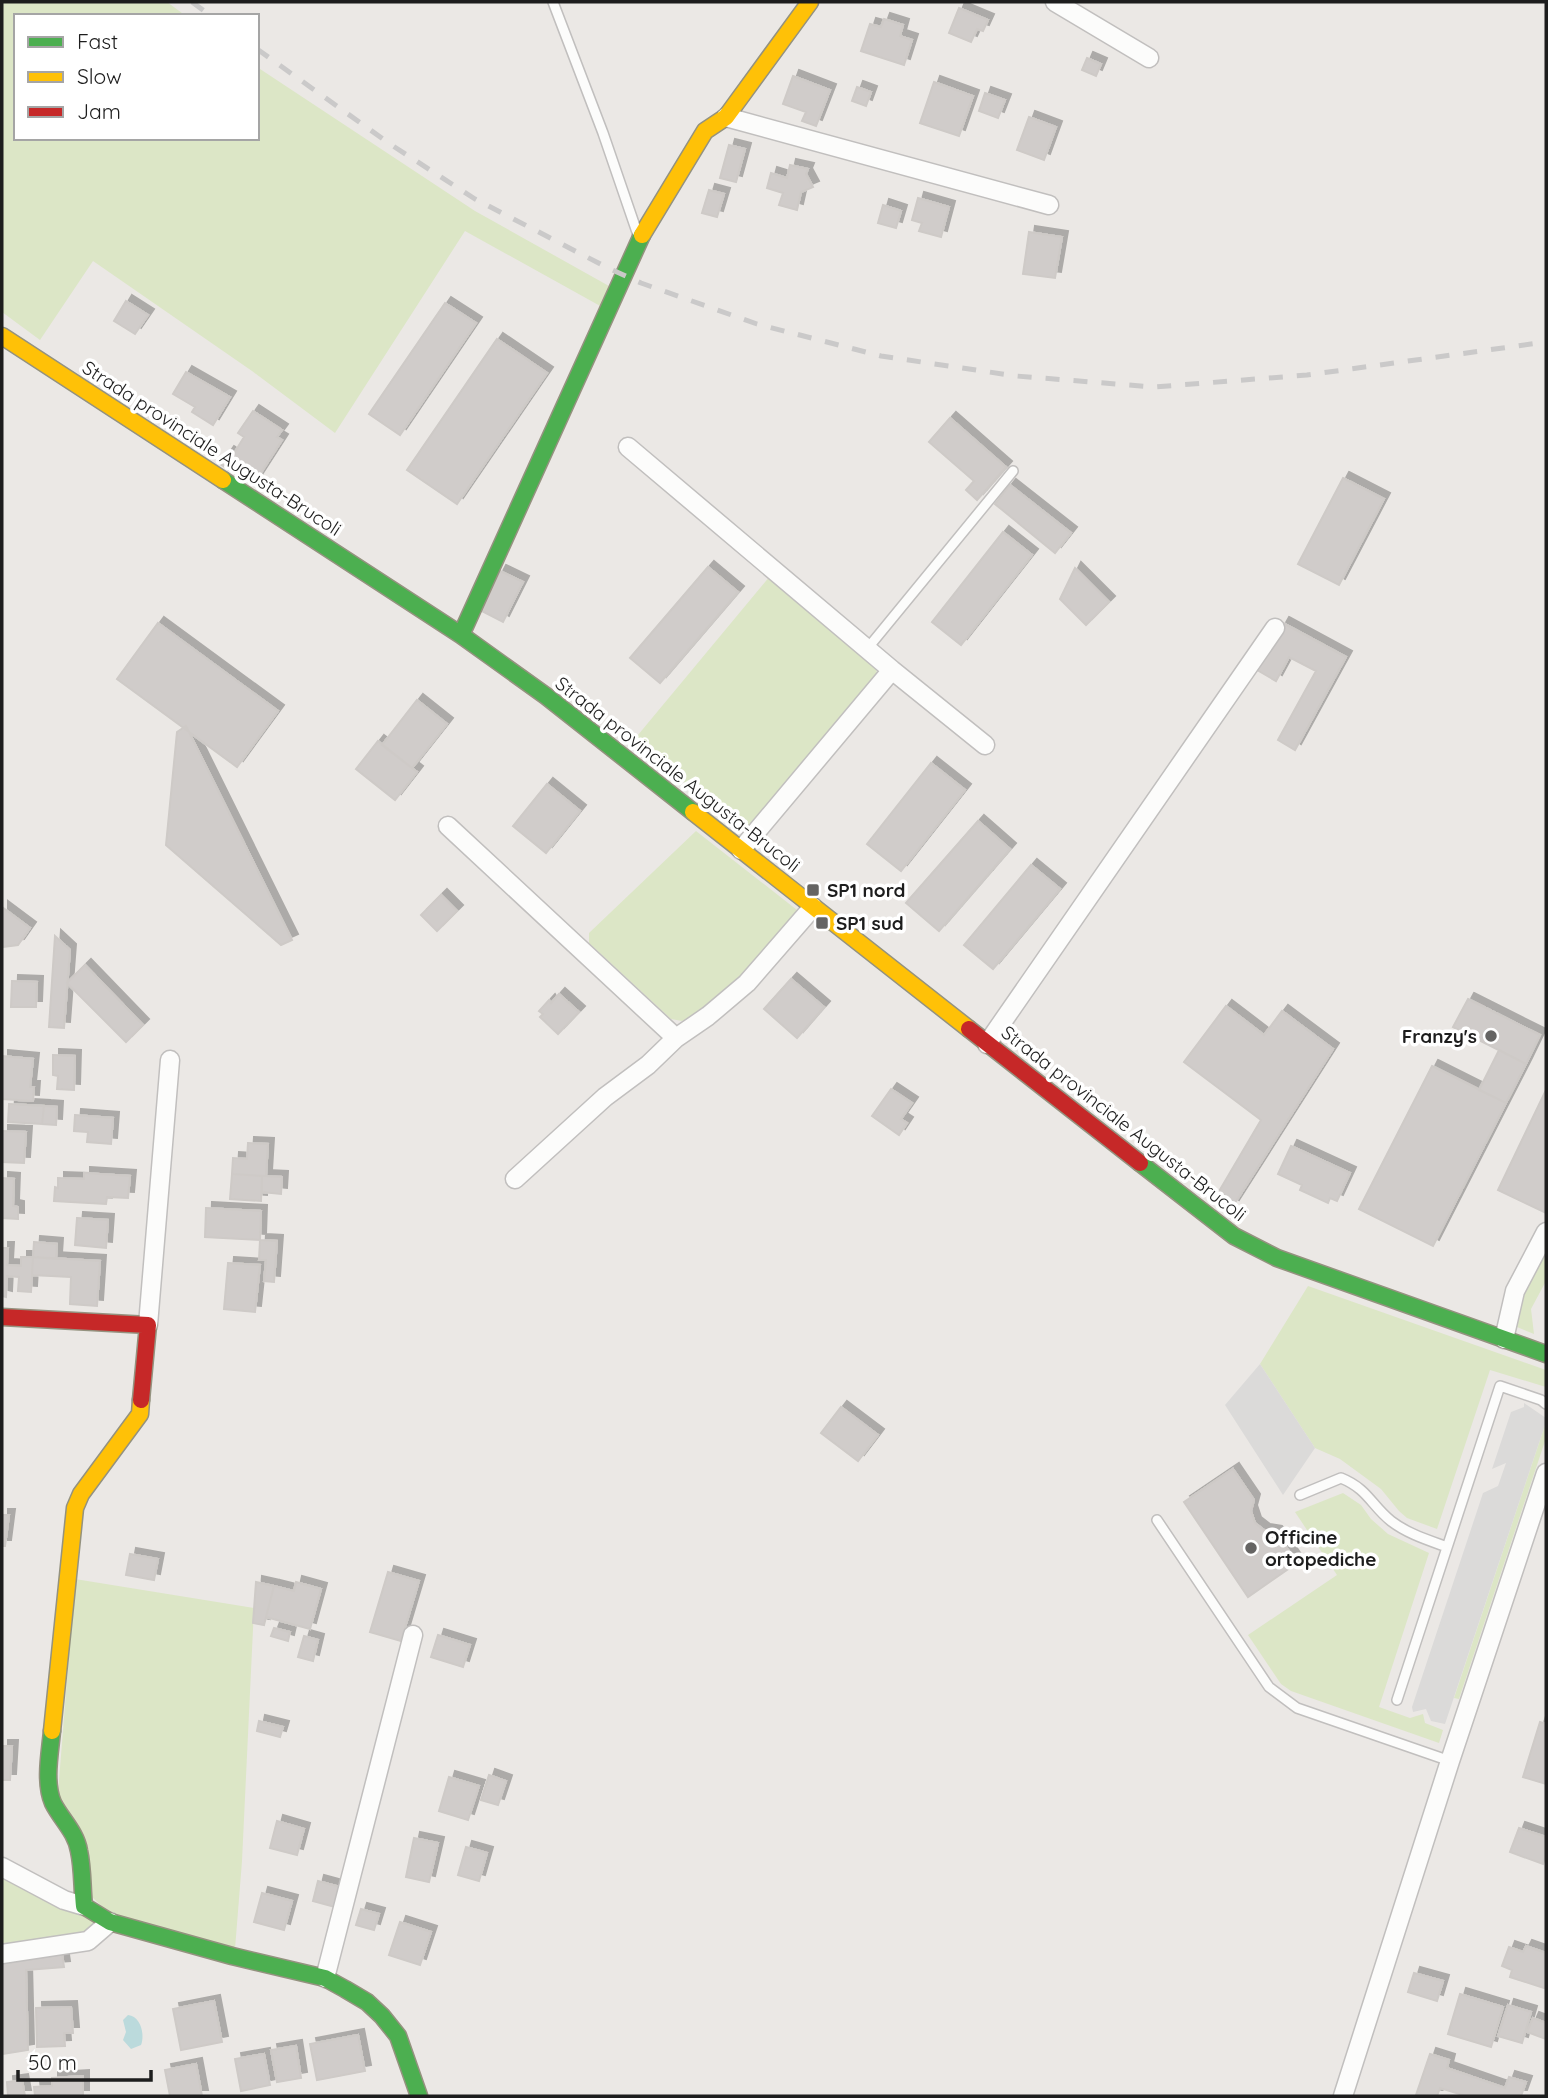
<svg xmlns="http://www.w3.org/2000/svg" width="1548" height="2098" viewBox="0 0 1548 2098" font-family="Quicksand,sans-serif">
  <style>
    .grass { fill: #dce6c6 }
    .parking { fill: #dbdad9 }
    .water { fill: #bbdadc }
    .building { fill: #d0ccca; stroke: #cecac7; stroke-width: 2; filter: url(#shadow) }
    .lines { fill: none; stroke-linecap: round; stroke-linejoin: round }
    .lane-casing { stroke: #c1bfbe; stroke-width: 12 }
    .street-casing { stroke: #c1bfbe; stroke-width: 21 }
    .fast-casing { stroke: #94927f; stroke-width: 19 }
    .slow-casing { stroke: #94927f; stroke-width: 19 }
    .jam-casing { stroke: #94927f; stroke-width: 19 }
    .lane { stroke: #fcfcfb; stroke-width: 9 }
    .street { stroke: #fcfcfb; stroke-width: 18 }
    .fast { stroke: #4caf50; stroke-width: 16 }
    .slow { stroke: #ffc107; stroke-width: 16 }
    .jam { stroke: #c62828; stroke-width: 16 }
    .rail { stroke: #cac9c9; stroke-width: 5; stroke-dasharray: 14 14; stroke-linecap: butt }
    .poi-dot { fill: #656463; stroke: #fff; stroke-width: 2.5 }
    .labels { text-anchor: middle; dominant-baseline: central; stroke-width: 7; stroke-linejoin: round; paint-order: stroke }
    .street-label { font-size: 19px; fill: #1d1d1d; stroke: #fff }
    .poi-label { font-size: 19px; font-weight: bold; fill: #1d1d1d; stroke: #fff; text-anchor: start }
  </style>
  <defs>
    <filter id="shadow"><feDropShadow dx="6" dy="-6" stdDeviation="0" flood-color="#0004"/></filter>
  </defs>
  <rect width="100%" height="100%" fill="#ebe8e5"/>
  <path class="grass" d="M2,2H167L186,16H16V138H257V67L475,211L609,286L602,307L465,231L335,433L252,371L93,261L40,340L2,312Z
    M770,576L874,663L878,676L750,828L737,825L633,741Z
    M696,831L797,910L798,915L752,970L698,1014L682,1021L671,1019L589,943V933Z
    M1546,1248V1281L1531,1309L1534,1334L1517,1327L1519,1298Z
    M1308,1286L1546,1370V1387L1490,1370L1437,1529L1407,1518L1399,1511L1381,1489L1340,1459L1315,1448L1260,1364Z
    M1546,1422V1438L1459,1699L1454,1698Z
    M1343,1493L1361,1505L1371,1519L1388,1534L1429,1553L1379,1707L1410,1718L1423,1714L1425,1723L1443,1730L1439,1743L1291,1691L1281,1684L1248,1635L1337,1575L1295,1512Z
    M75,1579L254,1608L242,1861L235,1949L110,1914L91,1896L58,1793Z
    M2,1873L98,1924L85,1937L2,1948Z"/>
  <path class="parking" d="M1260,1364L1315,1448L1283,1495L1225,1405Z
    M1524,1403L1546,1418V1422L1445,1724L1431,1721L1426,1709L1413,1712L1412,1707L1483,1493L1498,1486L1506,1463L1492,1469L1511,1412L1524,1407Z"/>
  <path class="water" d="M128,2015C141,2016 145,2035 141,2045L131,2049L123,2040L126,2032L123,2020Z"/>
  <path class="building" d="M959,8L988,20L983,31L977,29L971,42L949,33Z
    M884,19L903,25L900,36L912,40L904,65L861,51L870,24L881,27Z
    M1087,58L1101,64L1096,76L1082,70Z
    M793,76L830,90L816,126L802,121L806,112L783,104Z
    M934,82L973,96L959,136L920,123Z
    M857,87L871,92L866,106L852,101Z
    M985,93L1005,100L998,118L979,111Z
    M1029,117L1056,127L1044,160L1017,150Z
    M729,145L745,149L736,182L720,178Z
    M790,165L808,169L806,174L813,187L801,192L797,210L779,205L783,193L767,188L771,173L787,178Z
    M709,190L724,194L717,217L702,213Z
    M918,198L949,207L941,237L919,231L922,223L912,220Z
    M883,205L901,211L896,228L878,223Z
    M1029,232L1062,237L1055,278L1023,274Z
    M126,301L148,315L135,334L114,321Z
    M445,303L476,323L400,435L369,414Z
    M497,339L547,373L457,504L407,470Z
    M186,372L230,397L213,425L192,412L195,407L173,394Z
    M253,411L282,430L277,437L282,440L253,485L220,464L228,452L233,455L244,437L238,433Z
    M950,418L1006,467L977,500L966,490L974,481L929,442Z
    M1343,478L1384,499L1339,585L1298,564Z
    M1010,485L1071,533L1055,553L995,504Z
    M1003,532L1032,555L961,645L932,622Z
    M708,567L738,592L660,683L630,658Z
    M1075,568L1109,602L1086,625L1060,599Z
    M500,571L523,582L503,622L480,610Z
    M158,623L278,711L237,767L117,679Z
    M1283,623L1346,657L1295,750L1278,740L1316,671L1289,657L1276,681L1257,670Z
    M417,700L447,724L412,768L382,745Z
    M186,726L292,940L281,945L166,845L177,732Z
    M378,741L417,772L395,800L356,769Z
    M931,763L965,790L901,871L867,844Z
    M547,784L580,811L546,853L513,826Z
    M978,821L1010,849L939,931L906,903Z
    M1031,865L1060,889L993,969L964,945Z
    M441,895L457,911L437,931L421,915Z
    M2,907L30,928L18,945L2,947Z
    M55,936L70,950L64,1028L49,1027Z
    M85,965L143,1025L126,1042L67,983Z
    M791,979L824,1007L797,1038L764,1009Z
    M12,981L37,982L36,1007H11Z
    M559,994L579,1012L558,1034L540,1017L543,1014L539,1011L549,1000L551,1003Z
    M1468,999L1540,1035L1526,1064L1453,1027Z
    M1226,1006L1264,1035L1282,1011L1333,1049L1233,1206L1218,1193L1261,1120L1184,1062Z
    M1499,1050L1526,1064L1506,1103L1479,1090Z
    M53,1055L75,1056L74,1090L57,1089L58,1076L53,1075Z
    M2,1056L33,1059L30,1087H34L33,1101L2,1099Z
    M1432,1066L1506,1103L1433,1246L1359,1209Z
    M891,1089L912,1103L901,1119L907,1123L899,1135L872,1116Z
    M1546,1090V1213L1498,1190Z
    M9,1104L44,1106L42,1124L8,1122Z
    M44,1106L57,1107L56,1125L42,1124Z
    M75,1115L113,1118L111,1144L87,1142L88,1132L74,1131Z
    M2,1131L26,1132L24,1163L2,1162Z
    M248,1143L268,1144L266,1176L232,1174L233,1158L247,1159Z
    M1291,1146L1350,1173L1337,1201L1330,1198L1328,1203L1300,1190L1302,1185L1278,1174Z
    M84,1173L130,1176L128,1198L107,1197L106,1204L54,1201L55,1187L58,1188V1178L84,1179Z
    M232,1174L262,1176L261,1201L230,1199Z
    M262,1176L282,1177L281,1194L262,1192Z
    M2,1178L14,1179L13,1206L18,1207V1219L2,1218Z
    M206,1208L261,1211L260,1240L205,1237Z
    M77,1218L108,1220L106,1248L75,1245Z
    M260,1240L277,1241L274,1282L264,1281L266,1260H259Z
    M34,1242L57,1244L56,1259L33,1257Z
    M2,1248H8L7,1265L21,1266V1257H33L31,1292L18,1291L19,1277L7,1276L6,1297L2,1296Z
    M33,1257L100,1261L97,1306L70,1304L71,1277L32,1275Z
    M228,1263L260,1265L255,1312L224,1309Z
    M841,1407L878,1435L858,1461L821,1433Z
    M1233,1469L1254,1500L1251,1511L1255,1523L1264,1530L1276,1532L1297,1563L1248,1597L1184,1502Z
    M2,1515H9L5,1546H2Z
    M130,1554L158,1559L154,1580L126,1575Z
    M388,1572L419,1581L401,1641L370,1632Z
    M256,1582L274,1586L264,1625L253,1623Z
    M296,1582L321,1589L310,1629L266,1617L274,1586L294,1591Z
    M274,1628L290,1632L288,1641L271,1636Z
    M438,1635L470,1645L463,1667L431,1657Z
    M304,1636L318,1640L313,1661L298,1657Z
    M259,1721L283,1727L280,1737L257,1731Z
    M1540,1722L1546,1724V1784L1523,1777Z
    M2,1746H12L10,1780H2Z
    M489,1775L506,1781L498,1805L481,1800Z
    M449,1777L479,1786L468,1820L439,1811Z
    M277,1821L304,1829L297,1855L270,1848Z
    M1519,1828L1546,1837V1854L1543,1864L1510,1852Z
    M414,1838L438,1843L429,1882L406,1877Z
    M466,1847L487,1853L479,1881L458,1875Z
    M318,1881L340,1887L335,1907L313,1901Z
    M262,1893L292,1901L284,1930L254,1922Z
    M361,1909L379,1914L374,1930L356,1925Z
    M400,1922L431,1932L420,1965L389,1955Z
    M1526,1946L1546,1953V1982L1544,1988L1510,1977L1512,1970L1502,1966L1509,1947L1523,1952Z
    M62,1954L64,1967L26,1970L28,2050L2,2054V1961Z
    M1414,1973L1443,1981L1437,2001L1408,1992Z
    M1460,1994L1503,2007L1491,2047L1448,2034Z
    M214,2001L222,2042L181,2050L173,2009Z
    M1508,2005L1531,2012L1522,2043L1498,2036Z
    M71,2007L73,2033H64L65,2046L37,2047L36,2008Z
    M1533,2018L1546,2023V2039L1527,2032Z
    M358,2035L365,2071L317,2080L310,2044Z
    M296,2046L301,2078L277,2082L271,2050Z
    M264,2054L270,2085L241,2091L235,2059Z
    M1430,2054L1449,2060L1447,2068L1505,2088L1509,2077L1526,2082L1521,2096H1466L1440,2088L1437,2096L1416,2095Z
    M196,2064L202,2096H170L165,2070Z
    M83,2076V2096H35L34,2087L52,2086V2078Z
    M22,2080L25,2096H8L7,2082Z"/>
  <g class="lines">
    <g class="lane-casing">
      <path id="lane" d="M553,2L603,133L638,235
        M867,649L1013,471
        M1300,1495L1341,1478C1368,1489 1371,1505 1391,1521C1408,1534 1428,1540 1447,1547
        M1157,1520L1269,1687L1297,1708L1450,1761
        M1397,1700L1500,1386L1541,1400L1546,1404"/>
    </g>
    <g class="street-casing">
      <path id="street" d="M1055,2L1149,58
        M726,117L1049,205
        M628,447L892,670L985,745
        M448,826L676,1038
        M741,850L892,670
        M987,1044L1275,628
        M515,1179L605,1097L648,1065L676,1038L708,1016L747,983L813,907
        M148,1325L170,1060
        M1504,1339L1515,1291L1546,1232
        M2,1867L64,1900L84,1906
        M2,1954L88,1941L110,1922
        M325,1978L413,1635
        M1343,2096L1450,1761L1546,1473"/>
    </g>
    <g class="fast-casing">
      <path id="fast" d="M223,480L461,635L546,696L693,812
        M461,635L642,235
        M1140,1163L1234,1236L1277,1258L1546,1354
        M52,1731C50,1753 44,1782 53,1803C61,1819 76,1832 79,1851C83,1869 82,1888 84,1906L110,1922L232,1956L325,1978L345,1989L367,2002L382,2016L398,2036L419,2096"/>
    </g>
    <g class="slow-casing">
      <path id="slow" d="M642,235L705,131L726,117L810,2
        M2,336L223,480
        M693,812L969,1029
        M52,1731L75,1508L81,1494L140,1414L141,1400"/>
    </g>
    <g class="jam-casing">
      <path id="jam" d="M969,1029L1140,1163
        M2,1317L148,1325L141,1400"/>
    </g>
    <use href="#lane" class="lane"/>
    <use href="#street" class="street"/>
    <use href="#fast" class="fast"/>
    <use href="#slow" class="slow"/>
    <use href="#jam" class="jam"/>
    <path class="rail" d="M192,2L211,16
      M257,49L390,144L475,199L608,268L641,283L757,324L881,356L1016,376L1154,387L1307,375L1546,342"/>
  </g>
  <g class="poi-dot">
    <rect x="806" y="883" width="14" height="14" rx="3.5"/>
    <rect x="815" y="916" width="14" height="14" rx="3.5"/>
    <circle cx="1491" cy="1036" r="7"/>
    <circle cx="1251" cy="1548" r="7"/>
  </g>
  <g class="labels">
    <g class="street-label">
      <text transform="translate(212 448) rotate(33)">Strada provinciale Augusta-Brucoli</text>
      <text transform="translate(678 774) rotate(38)">Strada provinciale Augusta-Brucoli</text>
      <text transform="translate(1124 1123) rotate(38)">Strada provinciale Augusta-Brucoli</text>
    </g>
    <g class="poi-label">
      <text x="827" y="890">SP1 nord</text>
      <text x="836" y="923">SP1 sud</text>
      <text x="1477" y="1036" text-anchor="end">Franzy's</text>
      <text x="1265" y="1537">Officine<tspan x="1265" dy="22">ortopediche</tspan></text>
    </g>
  </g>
  <rect width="1548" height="2098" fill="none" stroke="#1d1d1d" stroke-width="7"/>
  <rect x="14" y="14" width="245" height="126" fill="#ffffff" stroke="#a5a5a5" stroke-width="2"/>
  <rect x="28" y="37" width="35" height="10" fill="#4caf50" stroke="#a5a5a5" stroke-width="2"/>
  <text x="77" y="49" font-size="21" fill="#1d1d1d">Fast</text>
  <rect x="28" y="72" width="35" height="10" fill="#ffc107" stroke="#a5a5a5" stroke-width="2"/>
  <text x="77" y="84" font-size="21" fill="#1d1d1d">Slow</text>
  <rect x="28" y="107" width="35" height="10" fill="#c62828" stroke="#a5a5a5" stroke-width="2"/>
  <text x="77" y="119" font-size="21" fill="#1d1d1d">Jam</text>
  <path d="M18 2070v10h133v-10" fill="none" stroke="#1d1d1d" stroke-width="3.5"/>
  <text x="28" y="2070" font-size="21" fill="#1d1d1d" stroke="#ffffff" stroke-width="5" paint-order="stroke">50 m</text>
</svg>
